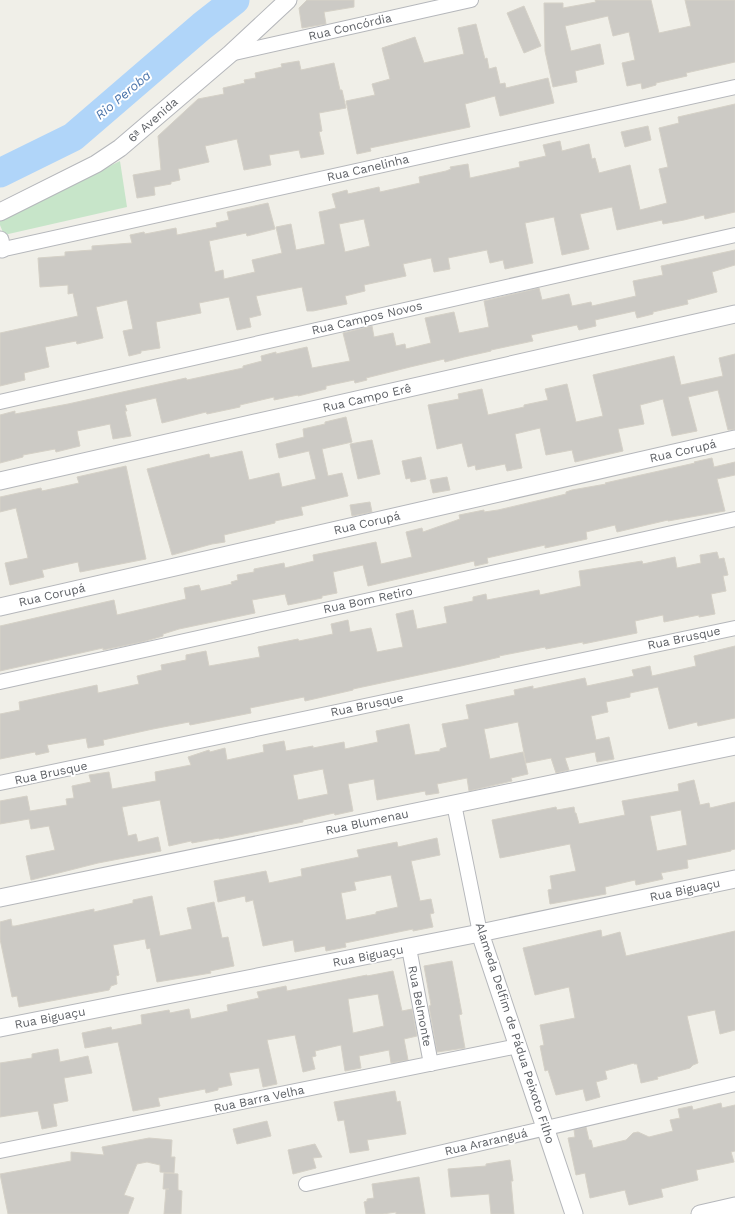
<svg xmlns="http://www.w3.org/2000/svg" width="735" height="1214" viewBox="0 0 735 1214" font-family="'Work Sans',sans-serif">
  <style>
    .green { fill: #c7e5c9 }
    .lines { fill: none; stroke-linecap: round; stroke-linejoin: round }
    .river { stroke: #b0d5f9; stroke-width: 29 }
    .building { fill: #cccac5; stroke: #d5d1c7; fill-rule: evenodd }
    .minor-casing { stroke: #b5b7bb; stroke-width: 16 }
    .tertiary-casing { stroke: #b5b7bb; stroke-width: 19 }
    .minor { stroke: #fff; stroke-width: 14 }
    .tertiary { stroke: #fff; stroke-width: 17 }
    .labels { text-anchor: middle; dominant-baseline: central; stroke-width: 4; stroke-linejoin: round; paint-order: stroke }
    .street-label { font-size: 12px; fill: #5f6267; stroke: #fff }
    .water-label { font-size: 13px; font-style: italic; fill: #4c75ab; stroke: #fff }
  </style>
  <rect width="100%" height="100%" fill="#f0efe8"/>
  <path class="green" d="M120,161L127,207L4,235L0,225V220Z"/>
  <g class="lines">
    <path class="river" d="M0,173L73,137L202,26L235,0"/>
  </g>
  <path class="building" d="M307,0H354V7L324,12L326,24L302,28L299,8Z
    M595,0H651L659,33L691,26L685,0H735V62L686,73L687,76L656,83V85L642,89L641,83L627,86L622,63L635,60L629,32L613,36L608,16L565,26L571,51L600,44L604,64L575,71L577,82L553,87L545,51L544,3H563V8L596,2Z
    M524,6L541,46L524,53L507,13Z
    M476,24L485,59L487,58L489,69L496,67L500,84L505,83L506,88L548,78L554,103L500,116L495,96L465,104L470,127L370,148L371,151L357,154L346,101L375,95L372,84L390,79L382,48L415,37L424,63L464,54L458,28Z
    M299,61L301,70L334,63L340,90H342L346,108L319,113L322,131L319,132L324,154L301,158L299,150L269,155L271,165L244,170L237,139L205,146L209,162L178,169L180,180L171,182V184L154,187L155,195L137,198L133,175L161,170L158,136L198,99L224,94L223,88L245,83L244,80L256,78L255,73L282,67L281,64Z
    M735,104V212L705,219L704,215L684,220L663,224L662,220L617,230L612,207L580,214L589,249L562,255L554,217L525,223L533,263L505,269L503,260L490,263L487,250L448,258L450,269L434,272L431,258L403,264L406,276L364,285L365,291L345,296L347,304L313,311H307L302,287L256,296L261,315L249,318L251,327L237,330L229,297L199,303L201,313L156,322L160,348L141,351V353L129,356L123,331L133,329L127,300L96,307L103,338L77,344L76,341L45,347L49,367L24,373L25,380L0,386V333L78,316L73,293L68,294V285L40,287L38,258L65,256V252L92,250V246L132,243L130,235L144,232L145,234L176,228L177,235L217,227L216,223L229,220L227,212L268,203L275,229L247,236L246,233L209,241L215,272L223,270L224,279L255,272L252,260L282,253L276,227L291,224L296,250L325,244L319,212L336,208L332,194L347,190L348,194L379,187L380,192L420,183L419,177L446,171L451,169L450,167L468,164L470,178L520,167L519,162L546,156L543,145L560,141L562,151L589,144L592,159L595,158L599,173L630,165L640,210L667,203L659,169L668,167L659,128L679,123L678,117ZM364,219L370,246L345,252L339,224Z
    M648,126L651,140L625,147L621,132Z
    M735,250V265L712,272L717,292L687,300L688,304L653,312V314L637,318L635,311L595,320L596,326L579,330L577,325L531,335L533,341L491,350V351L464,357L445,362L444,359L410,367L366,378L367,380L355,383L354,380L326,386V389L298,396V395L274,400V397L240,405V407L207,414L206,412L162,423L156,398L125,405L127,411H125L131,436L113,439L110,424L77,431L80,446L56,452L55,449L23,455V457L0,463V415L15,411V414L68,404L186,378L187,380L243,368V366L262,361L261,356L276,352V354L307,347L312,368L350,361L343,333L372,326L374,337L393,333L396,346L405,344L406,349L431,343L425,318L454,312L459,333L489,327L484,301L539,288L542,300L569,294L572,306L591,302L592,306L636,296L633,281L663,275L661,266Z
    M735,354V429L728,430L718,390L688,397L697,431L672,436L663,399L640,405L644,424L618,429L623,451L575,462L572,450L546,455L540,428L515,434L522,468L507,471L505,464L476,470L475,465L468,467L462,443L437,449L428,405L459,399L458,394L482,389L488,415L524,407V405L548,400L545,389L567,384L576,422L603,416L593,375L674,356L681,385L723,376L719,358Z
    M346,417L352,442L322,449L328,476L342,473L348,496L301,507L303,515L275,521V523L224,535L225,542L212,544L172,555L147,469L209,454L210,458L242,451L249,480L279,473L282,487L316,479L309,451L279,458L276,444L304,437L303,429L325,424V422Z
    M372,440L380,474L358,479L350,444Z
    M421,457L426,479L411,482L410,478L406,479L402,461Z
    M712,458L714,467L735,462V475L717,479L725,511L668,521V520L617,532L615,525L586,532L587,539L545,548V545L487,558L488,563L475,566L474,561L368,586L363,565L333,572L337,593L322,596V598L288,605L285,594L252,600L255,613L179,629L163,634V636L142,642L103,650V648L0,671V626L114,600L117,615L186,599L184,588L199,585L201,591L232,584L231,582L238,580L237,575L254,572V569L284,563L285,568L314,561L313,555L376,542L381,564L412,557L406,532L422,528L423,532L460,519L459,515L484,510V512L498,510L566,494V492L572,490L606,484L605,483L695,463L694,462Z
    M126,466L146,559L80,572L78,562L42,570L44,577L10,585L5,563L28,558L16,508L0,512V497L41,488L42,491L79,483L77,477Z
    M447,477L450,490L433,493L430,480Z
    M370,502L372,512L352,516L350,505Z
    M717,552L719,559L724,558L728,575L723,576L726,591L711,594L715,614L699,617V615L664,622L663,615L635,621L637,633L583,644V642L546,649L545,647L499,656L500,657L461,666L353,689V690L305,701L304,697L250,708L251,713L190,725L189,722L153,729L103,740L104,745L88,748L86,738L47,745L49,752L36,755L35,752L0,759V714L20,710L19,702L97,685L98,693L139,684L137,676L162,670L161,665L186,660V655L206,651L209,666L260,657L258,647L298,639L299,641L333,634L331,624L348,620L350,632L371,628L377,652L403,647L396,614L413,610L417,629L447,623L444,607L473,601V597L486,594L487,600L539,590L540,595L581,586L579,571L642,561L643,564L675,557L677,568L701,563L700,555Z
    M735,646V718L698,726L697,722L669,729L658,687L630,693V697L606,702L608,712L591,716L596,740L609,737L614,759L597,762L595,752L565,758L569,770L556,773L551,758L526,763L518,722L484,729L490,759L523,752L528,774L511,778L512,781L469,791L467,778L437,784L439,793L426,795L425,791L377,800L374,779L348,784L353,811L335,815L334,813L303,820V822L219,839V838L192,843L191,841L169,846L160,800L122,807L128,836L136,834L138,842L158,837L161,851L98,863L31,880L26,856L55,850L49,826L31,829L29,819L0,824V801L27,796L30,811L67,805L66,799L74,798L72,786L91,782L89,775L109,772L112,789L156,781L155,772L191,765L188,757L209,750L210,752L225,748L227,760L264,752L263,745L284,741L286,751L313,746V748L344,742L345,749L378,742L376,731L409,724L415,755L440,751V749L447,747L442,724L469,719L466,705L515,695L514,690L533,686V689L585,678L587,686L634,676L632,670L650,666L652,676L696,666L694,656ZM323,769L328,794L298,800L293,775Z
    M694,780L700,805L709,803L710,808L735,802V849L731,850V851L687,860L688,868L661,873L663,879L636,885L635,880L605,887L606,894L550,904L548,890L552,889L550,876L576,871L570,844L500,858L492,820L556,807L557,810L574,807L575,813H576L579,824L625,815L622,801L679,791L678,784ZM681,810L687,845L657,851L650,816Z
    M437,838L440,855L411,861L420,901L431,899L434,913L430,914L433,927L413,931V929L345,943L346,947L326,951L325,946L295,952L293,940L263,946L253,900L246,902L245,896L218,902L214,881L266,871L269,883L302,876L301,869L359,857L357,850L397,842L398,847ZM391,875L398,907L376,912V914L346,920L341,893L356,890L354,882Z
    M152,896L160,936L192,929L187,908L214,902L222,938L228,937L234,966L210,971L211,973L157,982L150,948L147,949L145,939L113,945L119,975L116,976L117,984L111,986L109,990L19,1007L17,996L12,997L0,939V922L11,919L12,926H15L94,909V912L133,903V900Z
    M601,930L602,937L620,932L626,956L735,931V1030L720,1034L715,1010L687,1016L698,1063L693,1065L690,1068L657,1077L658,1079L641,1083L637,1064H634V1063L605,1071L607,1079L596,1082L600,1097L586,1101L583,1089L556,1095L548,1070L545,1071L540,1046L544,1045L540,1025L575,1018L569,987L535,995L523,948Z
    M452,961L462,1014L459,1015L465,1048L437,1052L429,1006L431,1005L424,966Z
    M393,971L402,1011L412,1009L417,1036L404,1039L408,1060L391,1063L389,1050L359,1056L361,1068L345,1071L341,1045L315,1051L316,1056L312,1057L315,1069L303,1072L295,1035L267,1040L277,1084L263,1087L259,1068L229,1073L232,1085L218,1088V1090L206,1093L205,1089L158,1098L160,1106L133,1111L118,1042L85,1048L82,1033L111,1027L112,1030L142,1024L141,1015L169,1010L170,1013L189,1009L191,1019L228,1011L227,1005L259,998L257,992L286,986L287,991L367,975V976ZM378,994L384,1026L353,1033L348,999Z
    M58,1049L60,1062L88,1056L92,1073L64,1078L68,1101L53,1104L57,1126L42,1129L38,1111L0,1117V1063L32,1058V1054Z
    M395,1091L397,1102L400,1101L406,1134L367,1140L369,1150L350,1153L344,1120L338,1121L334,1102Z
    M721,1103L722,1108L735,1105V1151L731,1152L734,1162L696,1170L698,1180L661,1189L663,1197L629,1205L625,1190L590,1198L585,1173L576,1175L568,1138L575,1137L574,1130L586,1127L589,1140H591L593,1148L626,1140L633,1133L638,1132L649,1137L673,1131L670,1120L680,1118L678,1109L692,1106L693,1110Z
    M267,1121L271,1136L237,1144L233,1129Z
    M149,1138L172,1140L171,1157H175L174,1173L160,1172V1165L147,1162L137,1164L124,1195L134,1198L128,1214H8L0,1174L71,1161V1152L104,1155L102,1147Z
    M315,1144L322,1157L313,1158L316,1168L293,1174L288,1150Z
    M510,1160L513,1181H511L514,1214H491L489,1194L451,1197L448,1169L486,1166V1164Z
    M164,1173L178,1174V1190L182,1191L181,1214H164L166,1189H169H163Z
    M419,1177L425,1214H396V1212L383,1214H366L364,1202L367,1201V1199L374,1198L372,1184Z"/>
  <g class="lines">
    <g class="minor-casing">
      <path id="minor" d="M230,54L471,0
        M0,250L735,87
        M0,402L735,235
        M0,682L735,519
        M0,783L735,628
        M454,804L480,933
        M409,948L431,1064
        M0,1151L518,1046
        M306,1184L735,1084"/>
    </g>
    <g class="tertiary-casing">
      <path id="tertiary" d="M0,212L96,164L120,148L230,54L288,0
        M0,240L2,249
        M0,481L735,314
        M0,607L735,439
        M0,898L735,746
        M480,933L574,1214
        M0,1028L480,933L735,879
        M700,1214L735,1206"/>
    </g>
    <use href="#minor" class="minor"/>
    <use href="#tertiary" class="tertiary"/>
  </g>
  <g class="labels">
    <g class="street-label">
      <text transform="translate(350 27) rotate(-13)">Rua Concórdia</text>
      <text transform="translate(153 120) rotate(-41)">6ª Avenida</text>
      <text transform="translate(368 168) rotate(-13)">Rua Canelinha</text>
      <text transform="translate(367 318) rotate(-13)">Rua Campos Novos</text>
      <text transform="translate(367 398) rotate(-13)">Rua Campo Erê</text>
      <text transform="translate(683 451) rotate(-13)">Rua Corupá</text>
      <text transform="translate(367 523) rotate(-13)">Rua Corupá</text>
      <text transform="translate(52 595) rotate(-13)">Rua Corupá</text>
      <text transform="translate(368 600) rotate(-12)">Rua Bom Retiro</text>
      <text transform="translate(684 638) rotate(-12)">Rua Brusque</text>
      <text transform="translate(367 705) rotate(-12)">Rua Brusque</text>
      <text transform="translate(51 773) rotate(-12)">Rua Brusque</text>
      <text transform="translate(367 822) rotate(-12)">Rua Blumenau</text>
      <text transform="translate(685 890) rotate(-12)">Rua Biguaçu</text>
      <text transform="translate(368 956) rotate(-11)">Rua Biguaçu</text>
      <text transform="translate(420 1006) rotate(79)">Rua Belmonte</text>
      <text transform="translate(50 1018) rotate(-11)">Rua Biguaçu</text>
      <text transform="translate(515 1033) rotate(72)">Alameda Delfim de Pádua Peixoto Filho</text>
      <text transform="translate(259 1099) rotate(-12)">Rua Barra Velha</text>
      <text transform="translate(486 1142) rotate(-13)">Rua Araranguá</text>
    </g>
    <g class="water-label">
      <text transform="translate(123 95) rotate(-40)">Rio Peroba</text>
    </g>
  </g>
</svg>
